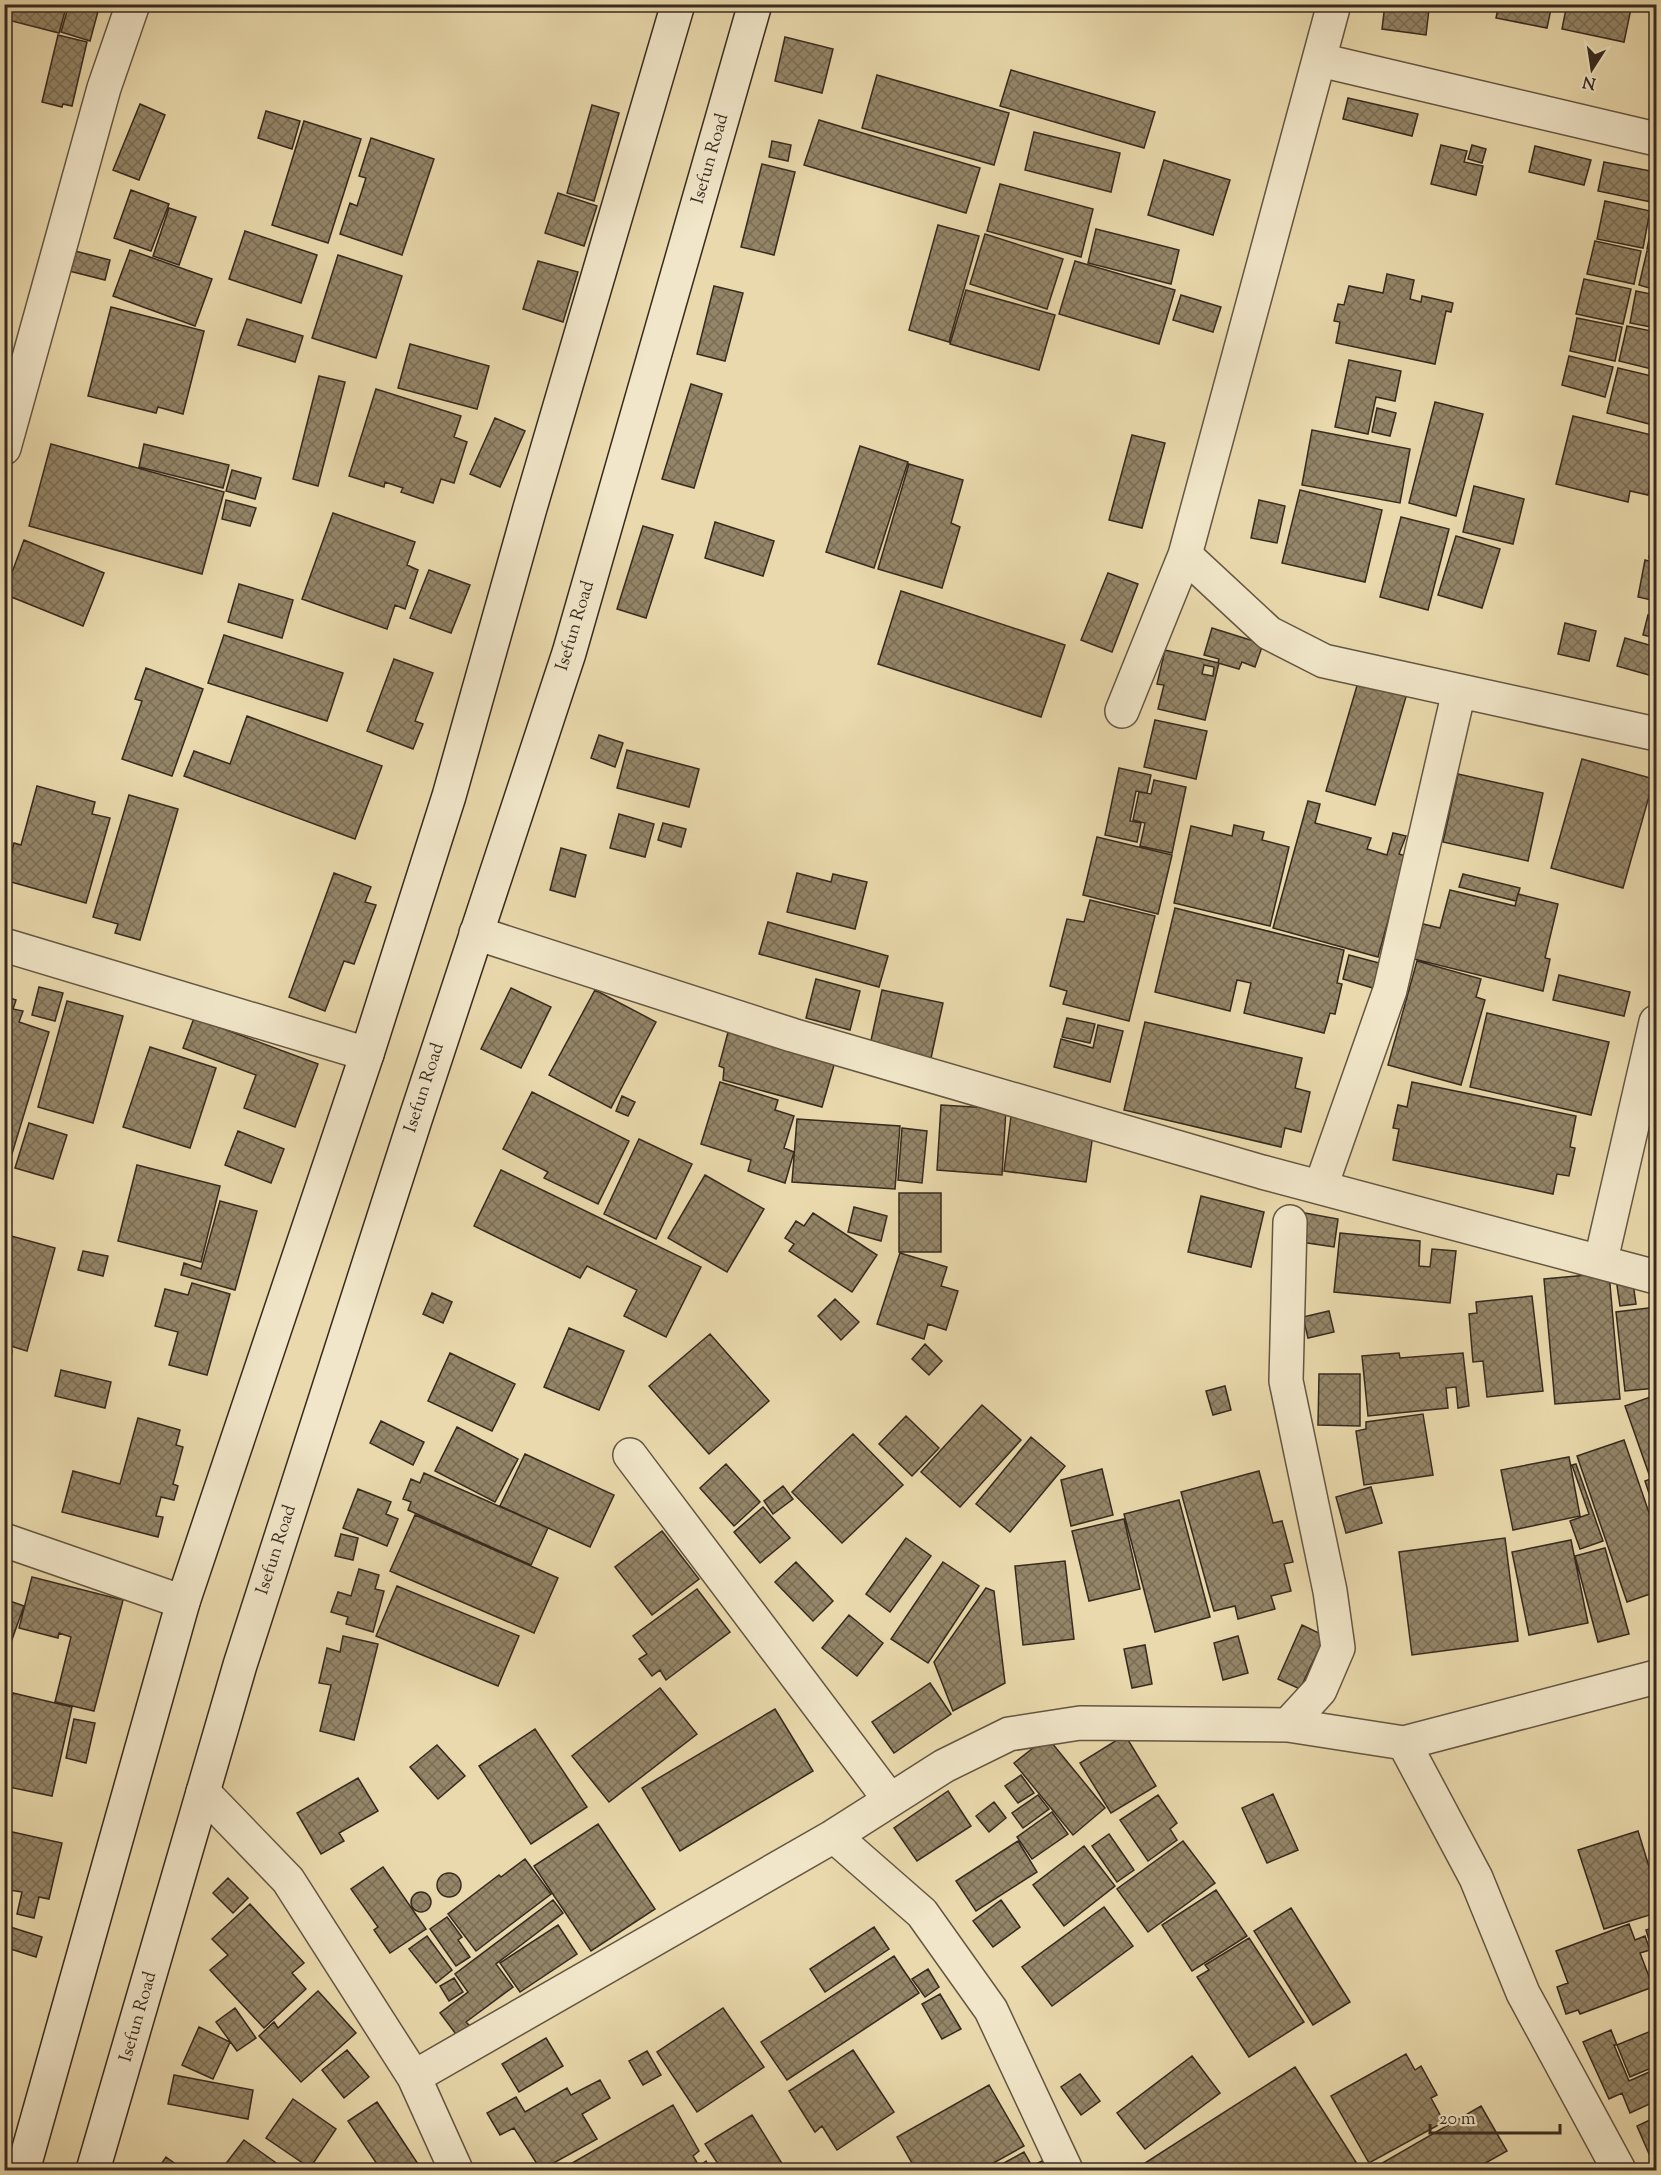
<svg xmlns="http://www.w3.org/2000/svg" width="1661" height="2175" viewBox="0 0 1661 2175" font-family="'Sorts Mill Goudy',serif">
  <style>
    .building { fill: url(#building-cross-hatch); stroke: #372a1f; stroke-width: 1.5; fill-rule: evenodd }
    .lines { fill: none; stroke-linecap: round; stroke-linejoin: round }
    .street-casing { stroke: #645642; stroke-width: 36 }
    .secondary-casing { stroke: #372a1f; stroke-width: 36 }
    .street { stroke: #f1e6c9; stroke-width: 33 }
    .secondary { stroke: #f1e6c9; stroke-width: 33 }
    .labels { text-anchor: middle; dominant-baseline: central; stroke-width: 6; stroke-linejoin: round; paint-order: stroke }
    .street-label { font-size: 18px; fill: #372a1f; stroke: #f1e6c9 }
  </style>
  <defs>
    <pattern id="building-cross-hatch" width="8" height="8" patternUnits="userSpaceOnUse" patternTransform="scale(1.5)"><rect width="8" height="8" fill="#948568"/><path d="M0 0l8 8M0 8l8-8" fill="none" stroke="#7a6d55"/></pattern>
  </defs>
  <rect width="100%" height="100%" fill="#e9d9ac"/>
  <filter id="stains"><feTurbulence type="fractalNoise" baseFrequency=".00333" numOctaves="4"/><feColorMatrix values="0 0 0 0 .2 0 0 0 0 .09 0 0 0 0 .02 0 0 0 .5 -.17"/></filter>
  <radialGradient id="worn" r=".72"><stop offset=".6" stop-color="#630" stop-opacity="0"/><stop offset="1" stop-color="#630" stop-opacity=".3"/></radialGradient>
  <path class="building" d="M4,4H67L59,33L4,19Z
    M69,4H100L90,41L61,32Z
    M1385,4L1429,9L1426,35L1382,29Z
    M1499,4H1552L1547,28L1496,18Z
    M1567,4H1632L1624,42L1562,29Z
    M58,35L87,42L72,106L63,104L62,107L42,102Z
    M785,37L833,49L822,93L775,81Z
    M1011,70L1155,112L1144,148L1000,106Z
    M877,75L1009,113L994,165L862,128Z
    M1348,98L1418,114L1412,136L1343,119Z
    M140,104L165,115L139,180L113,170Z
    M592,105L619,113L594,201L567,193Z
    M266,111L300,121L292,149L258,138Z
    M819,120L980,168L966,213L804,165Z
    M304,121L361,139L328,243L272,225Z
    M1034,132L1120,153L1111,192L1025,170Z
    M371,138L434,159L402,255L340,234L350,203L357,206L366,178L359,176Z
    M772,141L791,145L788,161L769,157Z
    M1441,145L1467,151L1464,162L1483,166L1476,195L1431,184Z
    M1472,145L1486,149L1482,163L1468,159Z
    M1535,146L1591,160L1584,185L1529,172Z
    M1164,160L1230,180L1213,235L1148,215Z
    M1604,162L1656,172V203L1598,191Z
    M762,164L795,172L774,255L741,247Z
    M1000,184L1093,209L1081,257L987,231Z
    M131,190L169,204L151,251L114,238Z
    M558,193L597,206L584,246L545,233Z
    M1605,201L1650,211L1643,248L1597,239Z
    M169,208L196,217L179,265L153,256Z
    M1655,211H1656V251L1647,249Z
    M938,225L979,236L949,342L909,330Z
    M1096,229L1179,250L1171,284L1088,263Z
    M245,231L317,255L301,303L229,279Z
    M985,234L1063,259L1047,309L970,284Z
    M1595,241L1641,251L1634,284L1587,274Z
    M130,250L212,279L195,326L113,296Z
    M75,251L110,260L105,280L69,271Z
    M1647,251L1656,253V290L1639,285Z
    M338,255L402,276L376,358L312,338Z
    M538,261L578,272L563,322L523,309Z
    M1075,261L1175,290L1159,344L1059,314Z
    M1387,274L1414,280L1410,299L1421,302L1422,296L1453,303L1451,312L1446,311L1435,364L1336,343L1340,322L1334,321L1338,304L1344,305L1349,286L1383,293Z
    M1584,279L1631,289L1623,324L1576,314Z
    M714,286L743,293L725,361L697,354Z
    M966,290L1055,315L1039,370L950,344Z
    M1636,291L1656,295V328L1630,323Z
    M1181,295L1221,307L1213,332L1173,320Z
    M111,307L204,331L183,414L158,407L156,413L88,396Z
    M1577,318L1622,327L1615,361L1570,351Z
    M247,319L303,336L295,362L238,345Z
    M1627,326L1656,332V370L1619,361Z
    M410,344L489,366L477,409L398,388Z
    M1569,356L1613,367L1605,397L1562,385Z
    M1349,360L1401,371L1395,401L1376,397L1368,434L1335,427Z
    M1618,368L1656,377V409L1653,425L1607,413Z
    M319,376L345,382L318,486L293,479Z
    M691,384L722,394L694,488L662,479Z
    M376,389L461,416L454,437L467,442L454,483L441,479L433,503L401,492L403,488L385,482L384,487L349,476Z
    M1435,402L1483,414L1456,516L1409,503Z
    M1377,408L1396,413L1390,436L1372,432Z
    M1573,416L1656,436V461L1648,495L1630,491L1628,502L1556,484Z
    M495,418L525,431L500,487L470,474Z
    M1312,430L1410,449L1400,503L1302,485Z
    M1132,435L1165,443L1142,528L1109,520Z
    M51,444L224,492L202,574L29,526Z
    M144,444L229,465L223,488L139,467Z
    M860,446L908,462L874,568L826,552Z
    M909,464L963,480L951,523L960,527L942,588L878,569Z
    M232,470L261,478L255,499L226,491Z
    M1474,486L1524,499L1513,544L1463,532Z
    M1300,490L1382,510L1365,582L1282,563Z
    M226,500L256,508L250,526L222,519Z
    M1259,500L1285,506L1277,543L1251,538Z
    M333,513L415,542L407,565L418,570L405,609L395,605L387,629L302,599Z
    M1401,517L1449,529L1428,610L1380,597Z
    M715,522L774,541L763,576L705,558Z
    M1656,524V558L1649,557Z
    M643,526L673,535L646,618L617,609Z
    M1456,536L1500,549L1482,608L1438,595Z
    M24,540L104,573L83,626L4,594Z
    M1645,560L1656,563V601L1638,597Z
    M429,570L470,585L451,633L410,618Z
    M1108,573L1138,584L1112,652L1081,640Z
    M239,584L293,600L282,638L228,622Z
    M901,591L1065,645L1041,717L878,664Z
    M1648,615L1656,617V638L1643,635Z
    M1565,623L1596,631L1589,661L1558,654Z
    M1212,628L1263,644L1255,667L1242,662L1239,669L1218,663L1219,659L1204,655Z
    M224,635L343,673L327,721L208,683Z
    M1625,638L1656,647V677L1617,666Z
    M1165,650L1219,663L1205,720L1158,709L1164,685L1157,684ZM1204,665L1214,667L1213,676L1202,674Z
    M394,659L433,673L415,721L423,724L413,749L367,731Z
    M146,668L203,689L172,776L122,759L142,701L135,699Z
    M1359,679L1407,693L1375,805L1326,791Z
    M247,716L382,766L355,839L184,776L194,751L230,764Z
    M1155,720L1207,731L1196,779L1144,767Z
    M599,735L623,743L615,767L591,758Z
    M627,750L699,769L689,807L617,788Z
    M1582,759L1654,779L1623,888L1551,868Z
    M1119,768L1151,775L1147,793L1136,791L1130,821L1141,823L1137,842L1105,835Z
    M1458,774L1543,793L1528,861L1443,842Z
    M1154,780L1186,787L1172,853L1140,846L1145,823L1133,820L1139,792L1151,794Z
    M37,786L95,802L92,814L110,818L86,903L4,880L14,843L21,845Z
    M129,795L178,809L140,940L115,933L118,924L93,917Z
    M1308,801L1320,804L1315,823L1371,838L1367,849L1387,855L1393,833L1406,836L1399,854L1406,856L1378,957L1273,928Z
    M619,814L654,824L645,857L610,848Z
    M663,823L686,829L681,847L658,840Z
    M1234,825L1264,832L1262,840L1289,847L1270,926L1174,903L1191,826L1232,836Z
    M1097,837L1172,855L1158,914L1083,895Z
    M561,848L586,855L575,897L550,890Z
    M334,873L371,887L365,902L376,905L354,964L344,961L325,1011L289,997Z
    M797,873L831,882L833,874L867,882L855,929L787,912Z
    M1463,874L1520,888L1516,901L1459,887Z
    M1450,890L1515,906L1518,894L1558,904L1545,958L1550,959L1543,991L1414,959L1423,924L1440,928Z
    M1090,900L1155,916L1129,1021L1063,1004L1067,991L1050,986L1067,919L1084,922Z
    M1175,908L1344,950L1337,983L1342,984L1335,1014L1330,1013L1324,1033L1244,1013L1251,983L1237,980L1230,1011L1155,992Z
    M768,922L888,956L879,987L759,954Z
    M1349,955L1383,964L1376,989L1343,979Z
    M1417,961L1481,979L1476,997L1485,1000L1461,1085L1388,1065Z
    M1559,975L1630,992L1624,1016L1553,1000Z
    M816,979L860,991L850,1030L806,1018Z
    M39,987L63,993L55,1021L32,1015Z
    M511,988L551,1007L521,1068L481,1049Z
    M595,990L656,1022L611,1108L549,1075Z
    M882,990L943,1003L931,1058L870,1045Z
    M4,996L16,1000L13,1009L23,1011L19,1022L49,1032L4,1180Z
    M67,1001L123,1016L93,1123L38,1107Z
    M1487,1013L1609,1042L1591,1115L1470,1087Z
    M194,1018L318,1064L295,1127L244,1108L256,1075L183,1048Z
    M1067,1018L1095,1024L1090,1043L1062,1037Z
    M731,1021L838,1051L822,1107L723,1080L724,1068L719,1066Z
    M1145,1022L1302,1058L1295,1088L1310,1092L1301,1132L1285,1128L1281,1147L1124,1110Z
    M1098,1025L1123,1031L1110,1082L1054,1067L1061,1039L1093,1048Z
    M150,1047L216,1068L190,1148L123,1127Z
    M720,1082L778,1100L775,1110L794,1116L784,1148L794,1152L785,1183L748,1171L751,1160L701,1144Z
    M1412,1082L1576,1116L1570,1147L1575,1148L1569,1176L1557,1174L1553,1194L1393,1160L1399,1129L1393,1128L1398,1105L1407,1107Z
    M532,1092L629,1141L598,1204L544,1178L548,1172L503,1149Z
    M622,1096L635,1102L628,1116L616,1111Z
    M941,1105L1006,1109L1002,1175L937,1170Z
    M1011,1116L1094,1127L1086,1182L1004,1171Z
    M797,1119L900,1126L895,1189L792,1182Z
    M29,1123L67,1135L53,1179L15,1168Z
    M902,1128L927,1131L922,1183L898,1180Z
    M238,1131L284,1149L271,1183L225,1165Z
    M639,1139L692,1164L656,1239L604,1214Z
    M137,1165L220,1186L201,1262L118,1241Z
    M501,1170L701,1267L666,1337L624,1316L637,1290L587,1266L580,1278L474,1226Z
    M705,1175L764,1209L727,1272L668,1238Z
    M899,1193H941V1252H899Z
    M1201,1196L1264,1212L1251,1267L1188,1252Z
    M220,1201L257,1211L235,1290L181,1275L184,1263L201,1269Z
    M854,1207L887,1216L881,1241L848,1232Z
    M813,1213L877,1255L852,1292L789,1251L794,1244L785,1238L796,1221L804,1226Z
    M1305,1213L1338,1219L1334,1247L1301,1242Z
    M1340,1233L1420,1241L1419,1266L1430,1267L1432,1249L1456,1251L1450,1303L1334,1292Z
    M4,1234L55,1248L27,1351L4,1344Z
    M83,1251L108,1256L103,1276L78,1270Z
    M900,1253L947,1267L941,1286L958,1291L946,1330L928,1324L924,1339L877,1324Z
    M1631,1269L1636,1304L1620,1306L1615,1272Z
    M1609,1273L1620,1399L1555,1404L1544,1279Z
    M192,1283L230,1294L207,1375L169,1365L178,1332L155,1326L165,1289L188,1295Z
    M432,1293L452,1302L443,1323L423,1314Z
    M1532,1296L1543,1391L1487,1397L1483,1361L1473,1362L1469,1314L1477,1313L1476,1302Z
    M835,1299L859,1322L841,1340L818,1316Z
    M1656,1307V1388L1625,1391L1616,1312Z
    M1329,1311L1334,1332L1308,1338L1303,1317Z
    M569,1328L624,1351L599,1410L544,1387Z
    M710,1334L769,1401L709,1454L649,1386Z
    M925,1344L942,1361L929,1375L912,1359Z
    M4,1350L12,1351L4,1394Z
    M450,1353L515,1384L492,1431L428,1401Z
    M1399,1353L1400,1358L1463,1353L1469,1406L1458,1408L1456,1387L1446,1388L1448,1408L1368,1416L1362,1356Z
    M61,1370L111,1382L105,1408L55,1396Z
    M1319,1374H1360V1426L1318,1425Z
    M1225,1386L1231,1410L1213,1415L1206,1391Z
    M1656,1395V1475L1650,1477L1625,1406Z
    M982,1405L1021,1440L960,1507L921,1472Z
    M1423,1414L1433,1475L1364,1485L1356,1431L1366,1429V1422Z
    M906,1416L939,1448L912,1476L879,1444Z
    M138,1418L180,1430L176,1445L183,1447L173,1484L178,1486L174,1500L161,1497L156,1516L163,1517L158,1537L62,1512L73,1471L120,1484Z
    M381,1421L424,1442L413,1465L370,1443Z
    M457,1427L518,1459L495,1502L435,1471Z
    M853,1434L903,1485L842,1543L792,1492Z
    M1031,1437L1065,1466L1010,1532L976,1504Z
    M1624,1440L1656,1533V1592L1627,1602L1577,1456Z
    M525,1454L614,1495L590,1547L500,1506Z
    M1569,1457L1580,1516L1513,1530L1501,1470Z
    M726,1464L760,1502L734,1526L700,1488Z
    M1576,1464L1603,1541L1580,1549L1570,1521L1589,1514L1572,1465Z
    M1102,1469L1113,1515L1071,1526L1061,1480Z
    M1259,1471L1273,1523L1282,1521L1293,1562L1284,1564L1291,1591L1271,1596L1275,1609L1238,1619L1235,1606L1214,1611L1181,1492Z
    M424,1473L548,1528L531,1565L408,1510L411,1502L403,1499L411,1479L420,1483Z
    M1656,1477V1515L1645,1481Z
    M783,1486L793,1499L773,1514L764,1501Z
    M1371,1487L1382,1523L1346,1533L1336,1497Z
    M358,1489L391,1502L386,1514L398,1519L387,1546L343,1528Z
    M1179,1500L1210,1617L1155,1632L1124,1514Z
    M763,1507L790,1538L760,1563L734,1532Z
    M415,1515L558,1578L534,1633L390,1571Z
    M1124,1519L1140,1589L1089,1601L1072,1531Z
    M662,1531L699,1579L652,1615L615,1567Z
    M341,1534L358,1538L353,1560L335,1556Z
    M906,1538L931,1556L890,1612L866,1594Z
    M1505,1538L1518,1641L1412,1655L1399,1552Z
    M1571,1540L1588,1623L1529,1635L1512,1552Z
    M1605,1548L1629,1634L1598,1642L1575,1556Z
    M1065,1561L1074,1639L1023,1645L1015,1566Z
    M796,1562L833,1601L813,1621L775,1582Z
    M943,1562L979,1586L928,1663L891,1639Z
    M359,1569L379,1575L375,1589L384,1591L373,1632L346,1624L348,1617L331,1612L338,1592L351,1596Z
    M32,1577L123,1600L94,1711L55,1702L71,1637L59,1633L58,1638L19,1628Z
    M397,1586L519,1636L498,1686L376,1636Z
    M986,1588L994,1591L1005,1683L953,1711L934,1662Z
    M697,1589L730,1632L666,1680L660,1670L652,1676L639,1659L647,1654L633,1636Z
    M4,1599L24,1606L4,1662Z
    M849,1615L883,1643L857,1676L822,1648Z
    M1302,1625L1325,1636L1300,1689L1278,1679Z
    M343,1636L378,1644L354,1740L320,1731L331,1685L319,1683L327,1648L340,1652Z
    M1238,1636L1248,1673L1223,1680L1214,1643Z
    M1145,1645L1152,1684L1132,1688L1124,1649Z
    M930,1683L951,1714L894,1753L872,1722Z
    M660,1688L697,1734L609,1802L572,1756Z
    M13,1693L72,1707L52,1796L4,1786V1730Z
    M775,1709L813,1771L680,1851L642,1788Z
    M74,1719L95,1723L86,1763L66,1758Z
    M535,1729L587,1807L531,1844L479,1766Z
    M1125,1735L1156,1786L1111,1813L1080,1763Z
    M1047,1737L1105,1808L1073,1835L1014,1763Z
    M437,1745L465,1776L438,1799L410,1767Z
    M1021,1775L1034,1793L1018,1803L1005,1786Z
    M358,1778L378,1811L339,1833L344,1841L321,1854L297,1813Z
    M948,1791L971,1826L917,1861L894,1828Z
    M1273,1794L1298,1850L1267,1863L1242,1808Z
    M1038,1795L1049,1809L1023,1828L1012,1813Z
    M1158,1795L1177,1823L1170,1829L1177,1840L1148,1861L1120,1820Z
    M994,1802L1006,1818L989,1832L976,1816Z
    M1052,1812L1068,1834L1032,1859L1017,1837Z
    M598,1824L655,1909L591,1951L534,1866Z
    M8,1831L62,1843L49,1899L39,1897L34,1918L17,1914L22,1892L4,1889V1845Z
    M1638,1831L1656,1889V1913L1604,1929L1578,1850Z
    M1109,1834L1134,1870L1117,1882L1092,1846Z
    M1018,1841L1037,1872L976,1911L956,1881Z
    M1183,1841L1215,1883L1148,1932L1117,1889Z
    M1084,1846L1115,1886L1064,1926L1033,1885Z
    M525,1859L551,1894L476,1951L448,1914L499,1875L501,1877Z
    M383,1867L426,1929L390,1953L374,1930L378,1927L351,1889Z
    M437 1885a12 12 0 1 1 24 0a12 12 0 1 1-24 0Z
    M228,1878L248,1898L233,1913L213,1893Z
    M1216,1890L1247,1936L1192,1971L1162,1925Z
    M411 1902a10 10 0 1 1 20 0a10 10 0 1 1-20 0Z
    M553,1900L563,1913L496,1964L513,1987L466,2022L472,2028L459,2038L440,2013L468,1992L455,1974Z
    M1001,1900L1020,1927L993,1947L973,1921Z
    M250,1904L304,1963L292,1973L306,1989L264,2028L210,1970L228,1955L212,1939Z
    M1104,1907L1133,1946L1052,2006L1022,1967Z
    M1291,1908L1350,2002L1313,2025L1254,1931Z
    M447,1917L462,1937L458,1940L470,1957L456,1966L430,1929Z
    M1629,1924L1635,1940L1645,1936L1650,1950L1640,1953L1653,1987L1580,2014L1578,2010L1566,2014L1557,1987L1568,1983L1556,1951Z
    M4,1925L42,1937L36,1957L4,1947Z
    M558,1925L577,1954L520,1992L500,1963Z
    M874,1927L889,1949L825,1992L810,1969Z
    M1656,1927V1962L1646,1930Z
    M427,1936L452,1970L436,1983L409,1949Z
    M1249,1938L1304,2022L1249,2057L1197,1977L1209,1970L1205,1965Z
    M894,1956L919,1993L787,2080L761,2042Z
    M928,1969L939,1987L925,1997L912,1979Z
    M454,1978L463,1992L449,2001L440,1986Z
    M318,1991L356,2033L301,2082L259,2036L274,2022L278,2028Z
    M940,1994L961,2029L942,2039L922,2004Z
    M235,2008L256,2038L237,2051L216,2022Z
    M723,2008L764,2067L697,2112L657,2052Z
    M199,2027L230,2042L213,2079L182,2065Z
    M1656,2029V2066L1630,2077L1617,2045Z
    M1611,2030L1617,2045H1614L1629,2081L1656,2069V2101L1630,2113L1622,2093L1609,2099L1583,2042Z
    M546,2038L563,2066L519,2092L502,2064Z
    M347,2050L369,2077L344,2098L322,2070Z
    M853,2050L894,2112L837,2150L822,2126L815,2132L789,2091Z
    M647,2051L661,2075L643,2085L629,2061Z
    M1406,2054L1415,2070L1421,2066L1437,2095L1431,2098L1444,2122L1369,2163L1331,2096Z
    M1192,2056L1220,2093L1145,2149L1117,2113Z
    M1295,2067L1361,2170H1149L1145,2163Z
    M1080,2074L1100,2101L1081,2115L1061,2087Z
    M174,2075L253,2090L248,2119L168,2104Z
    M600,2080L610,2098L582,2114L597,2139L541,2170L514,2128L500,2135L487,2113L516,2097L525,2112L567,2088L571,2095Z
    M989,2085L1024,2146L981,2170H916L897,2137Z
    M293,2099L336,2129L310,2168L266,2138Z
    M377,2102L420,2167L414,2170H381L348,2121Z
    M673,2105L699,2151L693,2156L699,2166L706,2161L711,2170H560Z
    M1481,2106L1507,2151L1473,2170H1379L1377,2166Z
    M752,2115L786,2170H722L705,2144Z
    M1656,2117V2170L1637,2126Z
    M244,2140L286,2170H221Z
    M1024,2152L1032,2166L1042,2161L1048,2170H991Z
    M166,2157L184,2170H157Z"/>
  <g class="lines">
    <g class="street-casing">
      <path id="street" d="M1320,60L1656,139
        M4,448L104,88L133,4
        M1185,555L1269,633L1324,661L1656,734
        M1122,711L1185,555L1334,4
        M476,933L792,1035L1262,1172L1656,1277
        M4,945L367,1054
        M1321,1186L1390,990L1459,691
        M1601,1260L1656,1022
        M630,1455L890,1800
        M4,1540L183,1602
        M1288,1725L1320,1690L1338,1648L1330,1591L1286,1381L1290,1222
        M1404,1743L1476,1878L1523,1993L1619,2170
        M203,1792L288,1880L414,2077L456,2170
        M834,1836L922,1913L991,2010L1066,2170
        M414,2077L834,1836L944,1766L1009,1734L1080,1723L1288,1725L1404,1743L1656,1677"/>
    </g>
    <g class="secondary-casing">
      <path id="secondary" d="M23,2170L183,1602L367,1054L449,796L530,508L678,4
        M93,2170L240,1665L415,1120L569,653L755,4"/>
    </g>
    <use href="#street" class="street"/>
    <use href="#secondary" class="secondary"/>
  </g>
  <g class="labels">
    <g class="street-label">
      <text transform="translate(711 159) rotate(-74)">Isefun Road</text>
      <text transform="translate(576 626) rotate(-73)">Isefun Road</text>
      <text transform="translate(425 1088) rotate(-72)">Isefun Road</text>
      <text transform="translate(277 1550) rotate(-72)">Isefun Road</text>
      <text transform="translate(139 2017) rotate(-74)">Isefun Road</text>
    </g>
  </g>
  <rect width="1661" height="2175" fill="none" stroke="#e9d9ac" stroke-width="24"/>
  <rect x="6" y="6" width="1649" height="2163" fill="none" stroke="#372a1f" stroke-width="3"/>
  <rect x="12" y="12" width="1637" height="2151" fill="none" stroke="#372a1f" stroke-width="1.5"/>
  <g transform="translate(1592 69) rotate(192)" stroke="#f1e6c9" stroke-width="4.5" paint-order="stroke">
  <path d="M0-4.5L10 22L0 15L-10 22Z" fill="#372a1f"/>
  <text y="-9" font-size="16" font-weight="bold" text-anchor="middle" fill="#372a1f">N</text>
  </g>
  <path d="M1430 2124v9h130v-9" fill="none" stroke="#372a1f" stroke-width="3"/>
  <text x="1439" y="2124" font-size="18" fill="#372a1f" stroke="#f1e6c9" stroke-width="4.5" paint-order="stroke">20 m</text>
  <rect width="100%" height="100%" filter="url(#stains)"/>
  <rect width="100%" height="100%" fill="url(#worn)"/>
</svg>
